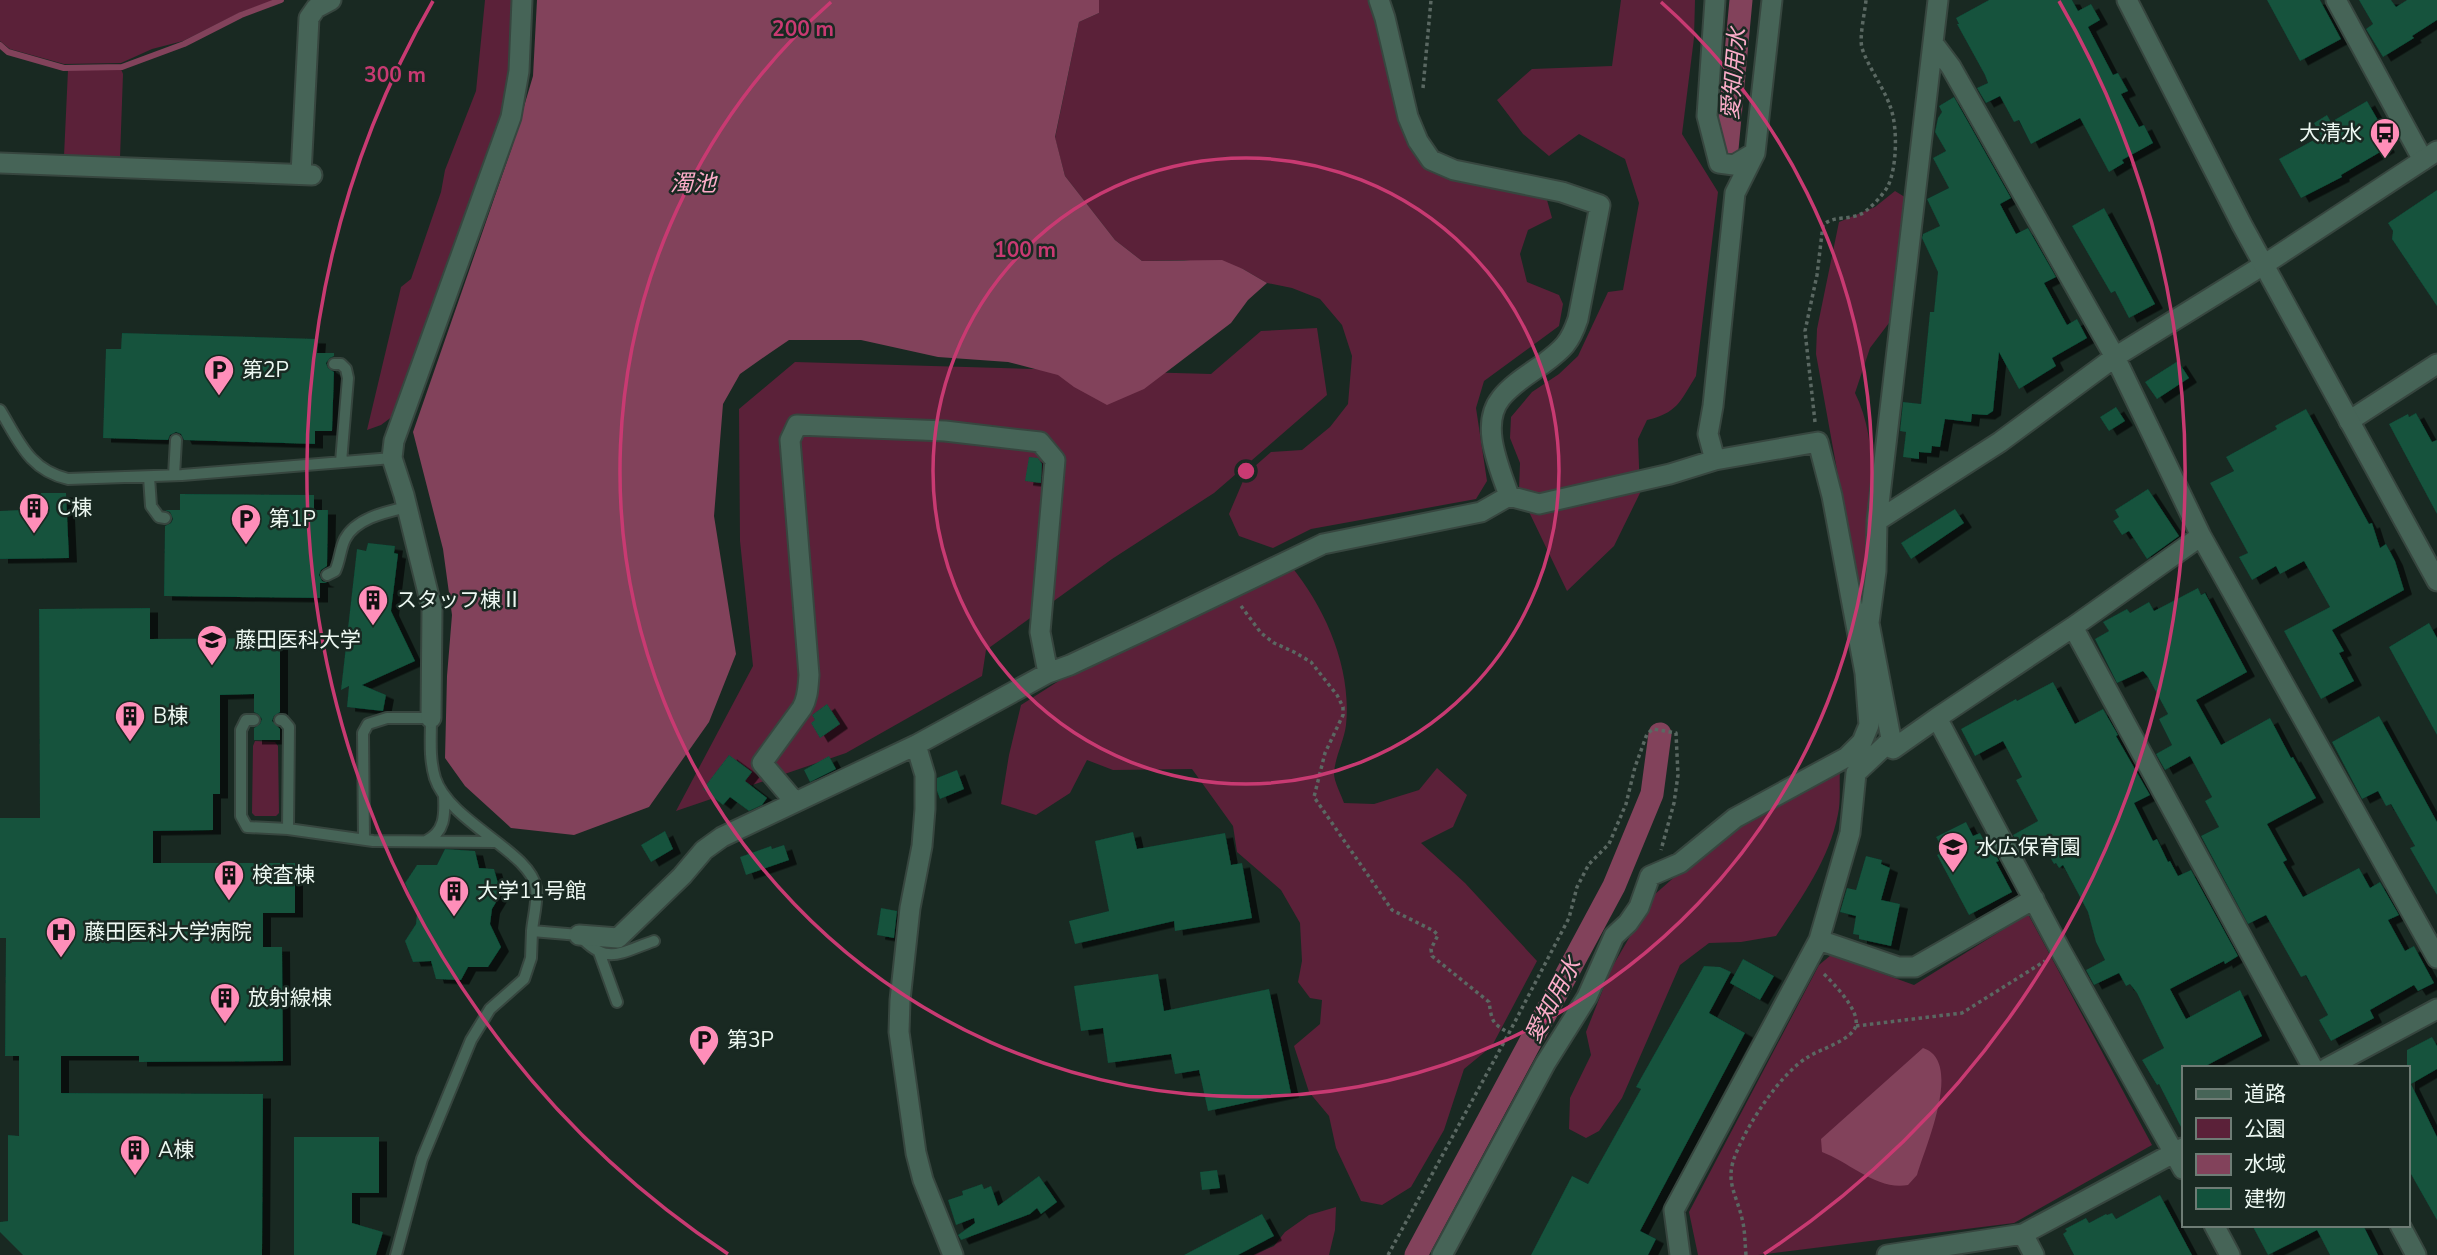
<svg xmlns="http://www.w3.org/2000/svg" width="2437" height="1255" viewBox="0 0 2437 1255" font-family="'Nunito Sans','Noto Sans JP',sans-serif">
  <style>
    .green { fill: #5b2139 }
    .water { fill: #82425b }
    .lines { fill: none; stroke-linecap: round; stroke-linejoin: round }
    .stream { stroke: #82425b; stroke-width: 6 }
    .canal { stroke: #82425b; stroke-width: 23 }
    .building { fill: #12523c; filter: url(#shadow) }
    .service-casing { stroke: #37463f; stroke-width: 14 }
    .minor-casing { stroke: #37463f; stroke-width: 23 }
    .tertiary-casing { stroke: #37463f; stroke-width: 23 }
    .path { stroke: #5a6862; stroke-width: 3.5; stroke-dasharray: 3.5 3.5; stroke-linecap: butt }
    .service { stroke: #466457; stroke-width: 10 }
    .minor { stroke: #466457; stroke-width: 19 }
    .tertiary { stroke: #466457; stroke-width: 19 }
    .ring { fill: none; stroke: #c83a72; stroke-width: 3.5 }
    .labels { text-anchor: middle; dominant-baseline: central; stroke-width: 5; stroke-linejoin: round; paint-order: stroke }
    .poi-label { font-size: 21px; fill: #edf8f2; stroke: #192922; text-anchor: start }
    .water-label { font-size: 23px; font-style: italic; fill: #fcadc9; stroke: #192922 }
    .centre { fill: #c83a72; stroke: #192922; stroke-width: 3.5 }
    .ring-label { font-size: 21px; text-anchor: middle; font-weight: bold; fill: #c83a72; stroke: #192922; stroke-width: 5; stroke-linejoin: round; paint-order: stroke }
  </style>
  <defs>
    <filter id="shadow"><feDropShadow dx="8" dy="4.5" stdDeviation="0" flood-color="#0009"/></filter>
  </defs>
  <rect width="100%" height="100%" fill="#192922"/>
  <path class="green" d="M0,0H276L241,12L183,41L152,49L121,63L64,64L10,49L0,41Z
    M485,0H516L513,73L504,123L397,413L381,425L367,430L401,287L411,279L441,192L445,170L476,91Z
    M1099,0H1370L1404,134L1412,152L1439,174L1547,200L1552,218L1528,230L1520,254L1527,282L1559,295L1563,304L1559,326L1484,381L1476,408L1487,481L1476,499L1311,529L1273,548L1239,536L1229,514L1246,474L1271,452L1302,450L1330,427L1348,404L1352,356L1342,325L1320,299L1292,288L1267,283L1243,269L1184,260L1142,261L1115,240L1065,176L1055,138L1079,22L1099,13Z
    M1621,0H1695L1694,38L1682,134L1718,192L1696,376C1680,402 1677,413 1647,420L1638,439L1640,493L1614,546L1567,591L1519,491L1520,463L1510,438L1511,417L1532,392L1559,374L1578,356L1608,292L1623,290L1639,203L1625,159L1579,134L1549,156L1523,134L1497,100L1532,69L1612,66Z
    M121,69L123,74L120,158L64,156L68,70Z
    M1895,191L1908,199L1895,315L1870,348L1855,393C1885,453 1867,538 1861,603L1816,354L1817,329L1839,222L1875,207Z
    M1317,328L1327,395L1214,493L1112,559L986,650L982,676L846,753L676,811L753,666L740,541L739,409L795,362L1211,374L1261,331Z
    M1291,566C1326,609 1352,669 1346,725C1344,741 1335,757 1334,773C1334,782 1341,794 1344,803L1374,804L1419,790L1437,768L1467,795L1453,827L1421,843L1465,883L1537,961L1492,1046L1464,1069L1444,1130L1411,1187L1382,1205L1361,1201L1336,1148L1329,1116L1309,1092L1294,1046L1320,1024L1322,1000L1310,998L1298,982L1302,961L1300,923L1281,890L1237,852L1233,826L1192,769L1113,770L1087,760L1070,793L1036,815L1001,804L1009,755L1021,705L1098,656Z
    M255,741L275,742L278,746L279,813L276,816H255L252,813L253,746Z
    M1840,770C1839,784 1841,800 1838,814C1829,860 1802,897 1776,936L1741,942L1709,943L1680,965L1622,1098L1599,1131L1586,1138L1569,1129L1570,1098L1591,1055L1586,1032L1611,969L1654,895L1729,829Z
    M2028,914L2152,1145L2014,1223L1758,1255H1698L1689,1212L1819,965L1831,955L1914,985Z
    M1336,1207L1335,1230L1329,1255H1253L1274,1246L1285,1232L1309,1215Z"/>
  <path class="water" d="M537,0H1099V13L1079,22L1055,137L1065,176L1115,240L1142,261L1222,260L1243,269L1267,283L1248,300L1231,323L1144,389L1107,405L1074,387L1058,375L1008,362L938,357L861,340H789L767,355L740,374L723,404L714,516L736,654L709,722L649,807L574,835L511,828L465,786L445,758L447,676L452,615L443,549L413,432L512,147L533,76Z
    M1923,1048C1964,1061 1925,1147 1917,1175L1908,1185C1878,1191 1849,1162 1822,1152L1821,1139Z"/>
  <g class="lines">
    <path class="stream" d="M0,45L8,52L64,68L122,67L184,44L241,15L281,0"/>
    <path class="canal" d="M1727,149L1741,0
      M1416,1255L1614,886L1652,794L1660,734"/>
  </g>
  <path class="building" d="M1989,0H2072L2078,11L2091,4L2100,20L2088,27L2113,75L2118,73L2128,91L2121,94L2139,127L2144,125L2153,143L2122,160L2124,163L2109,172L2080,118L2031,144L2019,120L2014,122L2000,96L1986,103L1977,88L1988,83L1985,75L1957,24H1959L1956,18Z
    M2267,0H2320L2341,39L2300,61Z
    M2359,0H2391L2396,7L2407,0H2437V20L2412,36L2414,38L2383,57L2366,29L2373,24Z
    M1954,97L2011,198L2000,204L2016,234L2028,228L2056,277L2044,283L2067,325L2077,319L2087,338L2052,358L2056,366L2019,389L1999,352L1993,411L1987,415L1972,414L1971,422L1945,419L1940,447L1932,446L1931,453L1919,452V459L1903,457L1906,432L1900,431L1903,402L1921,404L1930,312H1934L1938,272L1922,238L1923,234L1940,226L1927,199L1949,188L1933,158L1946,151L1935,132L1938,118L1942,112L1939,106Z
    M2367,101L2379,122L2384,120L2391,133L2382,139L2387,148L2341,175L2342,177L2301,198L2279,159L2321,136L2314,123L2327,115L2331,122Z
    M2437,190V306L2392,239L2393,231L2388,223Z
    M2104,208L2155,304L2129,318L2115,291L2111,293L2072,226Z
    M122,333L318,339L317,353H334V356L330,358L326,363L328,368L334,372L332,431H315V444L184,440L181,434L176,432L170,435L168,440L103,438L106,349H121Z
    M2178,361L2189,378L2157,399L2145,382Z
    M2116,407L2125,421L2109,431L2100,417Z
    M2306,409L2369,524L2372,523L2380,548L2386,544L2395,561L2404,590L2332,630L2344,651L2339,653L2354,681L2321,699L2284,631L2330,607L2304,561L2280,574L2276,566L2252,580L2239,557L2248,553L2210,483L2234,471L2226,457L2277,429L2275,426Z
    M2416,413L2432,442L2437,440V514L2389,424L2408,414L2409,417Z
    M1029,457L1038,458L1042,464L1041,483L1025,481Z
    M2148,489L2179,536L2147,559L2129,531L2122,535L2113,521L2119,517L2115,510Z
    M41,493H66L69,558L0,559V511L41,509Z
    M180,494L314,495V510H328L327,566L321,570L319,575L322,581L327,583H320V598L164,596L165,526L171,523L173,519L170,512L165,510H180Z
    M1955,509L1964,523L1911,559L1901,543Z
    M368,543L395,546L394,553L398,554L391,611L415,661L362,685L386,695L383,711L347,707L349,686L341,690L357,549L366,551Z
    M2198,588L2201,595L2205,593L2247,672L2196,700L2221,745L2270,718L2291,758L2293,757L2316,798L2267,824L2287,860L2283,862L2303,897L2359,868L2370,888L2380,882L2399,915L2388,920L2405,951L2414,946L2434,983L2418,991L2414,985L2370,1010L2374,1018L2331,1041L2319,1020L2328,1015L2306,975L2301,977L2266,915L2248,924L2201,836L2219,827L2205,801L2212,797L2190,756L2165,770L2156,754L2172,745L2159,719L2168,714L2148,677L2143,671L2117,683L2095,639L2109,631L2103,622L2127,609L2130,613L2149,602L2154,611Z
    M150,608V639L280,638V712L274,716L272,721L280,729V740H254V728L260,724L262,719L258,714L254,712V694L220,695V794H213V830L153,831V863H295V913H263V947H282L283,1061L139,1062V1056H61V1093L263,1094L262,1255H23L0,1232V1222L8,1221V1135L19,1136V1056H5L6,938H0V818H40L39,609Z
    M2429,623L2437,638V735L2389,647Z
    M2053,682L2075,724L2103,709L2118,735L2116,736L2150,795L2134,803L2153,841L2157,839L2168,862L2170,861L2178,876L2191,870L2238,956L2225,964L2224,961L2170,989L2186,1019L2240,990L2262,1036L2202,1068H2183V1131L2159,1084L2157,1085L2142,1060L2164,1048L2137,993L2130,984L2126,986L2119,973L2094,985L2086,970L2105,960L2096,942L2088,912L2063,865L2059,868L2056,863L2054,864L2040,840L2021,850L2013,835L2038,821L2016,780L2022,777L2003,741L1975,756L1961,729L2016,699L2017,701Z
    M827,704L840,724L820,738L811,723L815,720L812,715Z
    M2379,716L2437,822V895L2410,848L2415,846L2391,804L2386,806L2378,791L2362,799L2332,742Z
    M729,755L752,772L745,781L767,798L762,805L749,811L730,797L723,805L703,789Z
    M829,756L836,769L810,782L804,770Z
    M957,770L964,789L940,799L937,791V778Z
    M1966,822L1973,836L1980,833L1988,848L1991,846L1999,861L1996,862L2012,892L1969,915L1937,855L1944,851L1936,837Z
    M665,831L673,849L651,862L641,845Z
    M1133,832L1137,849L1225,833L1231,865L1242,863L1252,918L1175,931L1174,921L1075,944L1069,921L1109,911L1095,841Z
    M784,845L789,860L746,875L740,857L771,846L772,849Z
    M445,849L475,851L479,868L494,869L501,894L492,909L490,924L501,947L488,967H468L461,980L436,979L431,961L413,962L405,941L416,924L417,913L405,883L417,865H437Z
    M1866,856L1882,860L1881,864L1890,868L1881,900L1900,904L1891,946L1859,939V935L1853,934L1856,916L1840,912L1847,888L1856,890Z
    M881,908L897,911L894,938L877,935Z
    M1743,959L1774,976L1760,1000L1730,983Z
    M1704,966L1720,967L1731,972L1709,1013L1745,1033L1640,1231L1656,1239L1648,1255H1531L1572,1176L1588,1184L1641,1089L1636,1087Z
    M1158,974L1164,1011L1269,989L1291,1093L1208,1111L1199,1070L1175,1074L1171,1054L1108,1063L1103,1028L1081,1031L1074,986Z
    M2432,1037L2437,1046V1069L2411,1084L2437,1137V1220L2407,1167V1050Z
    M294,1137H379V1193H352V1223L383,1232L376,1255H294Z
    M1217,1170L1220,1188L1202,1190L1200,1172Z
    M1039,1176L1057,1202L1041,1214L1037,1208L1030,1214L961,1240L958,1235L975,1223L974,1218L956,1225L948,1200L963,1195L962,1191L982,1184L984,1189L991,1186L998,1206Z
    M2160,1195L2192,1255H2074L2063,1234L2067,1231L2065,1229L2086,1218L2089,1223L2106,1214L2107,1215L2112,1213L2116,1219Z
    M1262,1214L1274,1236L1238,1255H1184Z
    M2252,1225H2363L2378,1255H2330L2317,1230L2268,1255Z"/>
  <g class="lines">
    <g class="service-casing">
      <path id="service" d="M334,364H341L346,369L348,378L341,462
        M0,410C19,441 29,470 68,479L182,475L392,458
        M174,475L176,440
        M149,477L151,506L159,517L165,518
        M327,575L335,571C340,561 340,549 345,539C356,518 386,512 407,507
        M254,720H246L241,730V816L247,827L288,829L373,841L495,842
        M280,720H283L289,727L288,829
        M364,839L363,733L368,724L387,718H431C431,738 429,758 435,778C449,822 531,852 536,888C538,901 533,918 532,931
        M426,841C445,832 445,815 444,796
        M599,952L617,1002
        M396,1255L422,1159L471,1040L490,1009L524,979L531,958L532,931L579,935C607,966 619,953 654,941"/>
    </g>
    <g class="minor-casing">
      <path id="minor" d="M1379,0L1385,18L1408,117L1418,141L1431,160L1454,170L1562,192L1600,205L1578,319C1570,343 1563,349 1543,364C1529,374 1512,384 1501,398C1479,425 1500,468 1509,496
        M1715,0L1707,116L1719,163L1734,165L1754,153
        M2336,0L2423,160
        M1933,43L1951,67L2115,357L2201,536L2437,958
        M0,163L312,175
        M301,174L309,18L316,8L331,0
        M2349,421L2437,364
        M1715,460L1708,434L1713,406L1735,193L1755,153L1772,0
        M1877,521L2000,442L2115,357L2265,264
        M2073,627L2313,1068
        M431,718L432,609L404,495L392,458L394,441L511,117L519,71L522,0
        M1937,718L1893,749L1869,623L1876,571L1877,521L1938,0
        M916,745L925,775V809L922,846L910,908L900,1000L899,1032L916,1153L923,1180L953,1255
        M795,802L762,763L802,708C808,698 808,687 809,675L790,440L797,425L945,431L1040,442L1055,460L1040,632L1048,673
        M579,935L618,938L682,876L704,850L722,837L916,745L1048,673L1070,665L1149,628L1323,544L1481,512L1509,496L1539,504L1670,474L1715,460L1818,442L1832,496L1865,673L1869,725L1862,742L1847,757L1735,818L1680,863L1650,876L1639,907L1628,923L1614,936L1587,997L1545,1064L1442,1255
        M1819,940L1850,833L1856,773L1891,740
        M2327,1068L2437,1009
        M2183,1169L2061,951L1937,718L2073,627L2201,536
        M2214,1225L2230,1255
        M2400,1225L2416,1255
        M2023,1234L2034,1255
        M1680,1255L1674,1210L1819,940L1898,967H1915L2034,899
        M1887,1255L2023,1234L2183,1148"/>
    </g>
    <g class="tertiary-casing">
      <path id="tertiary" d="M2127,0L2242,225L2437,581
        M2265,264L2437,151"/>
    </g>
    <path class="path" d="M1423,88L1431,0
      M1815,422L1805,331L1817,275L1823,225C1835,214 1853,222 1867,210C1874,204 1883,195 1888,186C1897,167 1898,126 1890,106C1884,88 1867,65 1862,48C1859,37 1865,12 1866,0
      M1241,606L1261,633L1274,643L1294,652L1311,662L1337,695L1343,707V715L1325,753L1314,797L1392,910L1434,931L1438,935L1431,949L1432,956L1489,1002C1492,1022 1492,1023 1509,1033
      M1856,1026L1962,1013L2045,961
      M1388,1255L1509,1033L1569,918L1577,887L1589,864L1609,844L1626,804L1635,767L1647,734L1653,729L1676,733L1678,775L1674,803L1661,850
      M1746,1255C1745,1244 1745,1233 1743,1223C1737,1193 1723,1182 1737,1151C1749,1122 1781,1073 1808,1057C1820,1049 1853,1040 1856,1025C1859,1009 1833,983 1822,972"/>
    <use href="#service" class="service"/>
    <use href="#minor" class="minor"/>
    <use href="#tertiary" class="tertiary"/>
  </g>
  <g class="ring">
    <circle cx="1246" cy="471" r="313"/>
    <path d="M1661 2A626 626 0 1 1 831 2"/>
    <path d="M728 1254A939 939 0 0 1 433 1M2059 1A939 939 0 0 1 1764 1254"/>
  </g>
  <defs>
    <g id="bus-pin" transform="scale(1.575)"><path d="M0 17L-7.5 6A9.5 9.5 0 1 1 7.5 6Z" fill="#ff8eb9" stroke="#192922"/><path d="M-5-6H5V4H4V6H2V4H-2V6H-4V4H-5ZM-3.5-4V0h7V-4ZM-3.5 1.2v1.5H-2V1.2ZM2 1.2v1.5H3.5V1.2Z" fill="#111"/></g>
    <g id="parking-pin" transform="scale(1.575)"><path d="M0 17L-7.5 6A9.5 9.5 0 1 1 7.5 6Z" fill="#ff8eb9" stroke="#192922"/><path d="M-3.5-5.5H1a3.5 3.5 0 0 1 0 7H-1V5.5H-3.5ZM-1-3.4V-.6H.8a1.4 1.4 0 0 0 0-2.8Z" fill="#111"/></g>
    <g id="building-pin" transform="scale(1.575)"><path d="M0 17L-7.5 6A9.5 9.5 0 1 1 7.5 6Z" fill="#ff8eb9" stroke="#192922"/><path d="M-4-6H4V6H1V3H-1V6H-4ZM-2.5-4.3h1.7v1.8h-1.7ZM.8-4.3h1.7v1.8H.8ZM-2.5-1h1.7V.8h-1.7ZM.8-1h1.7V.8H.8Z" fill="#111"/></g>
    <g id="university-pin" transform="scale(1.575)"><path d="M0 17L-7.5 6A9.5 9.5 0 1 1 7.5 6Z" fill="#ff8eb9" stroke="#192922"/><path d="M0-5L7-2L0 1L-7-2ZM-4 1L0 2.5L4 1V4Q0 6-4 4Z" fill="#111"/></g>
    <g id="school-pin" transform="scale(1.575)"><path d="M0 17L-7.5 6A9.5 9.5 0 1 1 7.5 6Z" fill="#ff8eb9" stroke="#192922"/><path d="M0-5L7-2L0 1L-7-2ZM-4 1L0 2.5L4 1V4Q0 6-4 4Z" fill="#111"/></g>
    <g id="hospital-pin" transform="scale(1.575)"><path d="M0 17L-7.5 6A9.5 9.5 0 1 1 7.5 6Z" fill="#ff8eb9" stroke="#192922"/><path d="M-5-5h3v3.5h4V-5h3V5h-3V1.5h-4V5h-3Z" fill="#111"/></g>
  </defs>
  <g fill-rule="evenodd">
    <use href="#bus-pin" x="2385" y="133"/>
    <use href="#parking-pin" x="219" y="370"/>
    <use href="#building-pin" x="34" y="508"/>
    <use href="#parking-pin" x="246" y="519"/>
    <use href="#building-pin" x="373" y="600"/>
    <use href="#university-pin" x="212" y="640"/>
    <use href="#building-pin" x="130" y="716"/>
    <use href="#school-pin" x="1953" y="847"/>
    <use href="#building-pin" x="229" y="875"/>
    <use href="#building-pin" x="454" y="891"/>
    <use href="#hospital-pin" x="61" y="932"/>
    <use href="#building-pin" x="225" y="998"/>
    <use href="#parking-pin" x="704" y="1040"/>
    <use href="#building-pin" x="135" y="1150"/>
  </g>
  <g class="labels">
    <g class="poi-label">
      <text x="2362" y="133" text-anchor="end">大清水</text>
      <text x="242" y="370">第2P</text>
      <text x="57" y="508">C棟</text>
      <text x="269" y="519">第1P</text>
      <text x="396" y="600">スタッフ棟Ⅱ</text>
      <text x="235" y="640">藤田医科大学</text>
      <text x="153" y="716">B棟</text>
      <text x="1976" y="847">水広保育園</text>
      <text x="252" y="875">検査棟</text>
      <text x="477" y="891">大学11号館</text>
      <text x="84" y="932">藤田医科大学病院</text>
      <text x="248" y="998">放射線棟</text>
      <text x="727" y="1040">第3P</text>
      <text x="158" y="1150">A棟</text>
    </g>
    <g class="water-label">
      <text transform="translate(1734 74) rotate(-85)">愛知用水</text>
      <text x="693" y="183">濁池</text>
      <text transform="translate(1553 1000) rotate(-62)">愛知用水</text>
    </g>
  </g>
  <circle cx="1246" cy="471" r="10" class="centre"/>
  <g class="ring-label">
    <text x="803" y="36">200 m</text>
    <text x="395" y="82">300 m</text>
    <text x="1025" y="257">100 m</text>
  </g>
  <rect x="2182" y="1066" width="228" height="161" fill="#192922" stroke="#6e7c75" stroke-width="2"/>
  <rect x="2196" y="1089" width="35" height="10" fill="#466457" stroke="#6e7c75" stroke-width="2"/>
  <text x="2244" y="1101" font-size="21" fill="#edf8f2">道路</text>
  <rect x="2196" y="1118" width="35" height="21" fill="#5b2139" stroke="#6e7c75" stroke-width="2"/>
  <text x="2244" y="1136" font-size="21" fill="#edf8f2">公園</text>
  <rect x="2196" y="1154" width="35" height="21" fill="#82425b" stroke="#6e7c75" stroke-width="2"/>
  <text x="2244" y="1171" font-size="21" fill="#edf8f2">水域</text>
  <rect x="2196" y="1188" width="35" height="21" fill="#12523c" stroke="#6e7c75" stroke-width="2"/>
  <text x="2244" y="1206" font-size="21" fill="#edf8f2">建物</text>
</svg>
